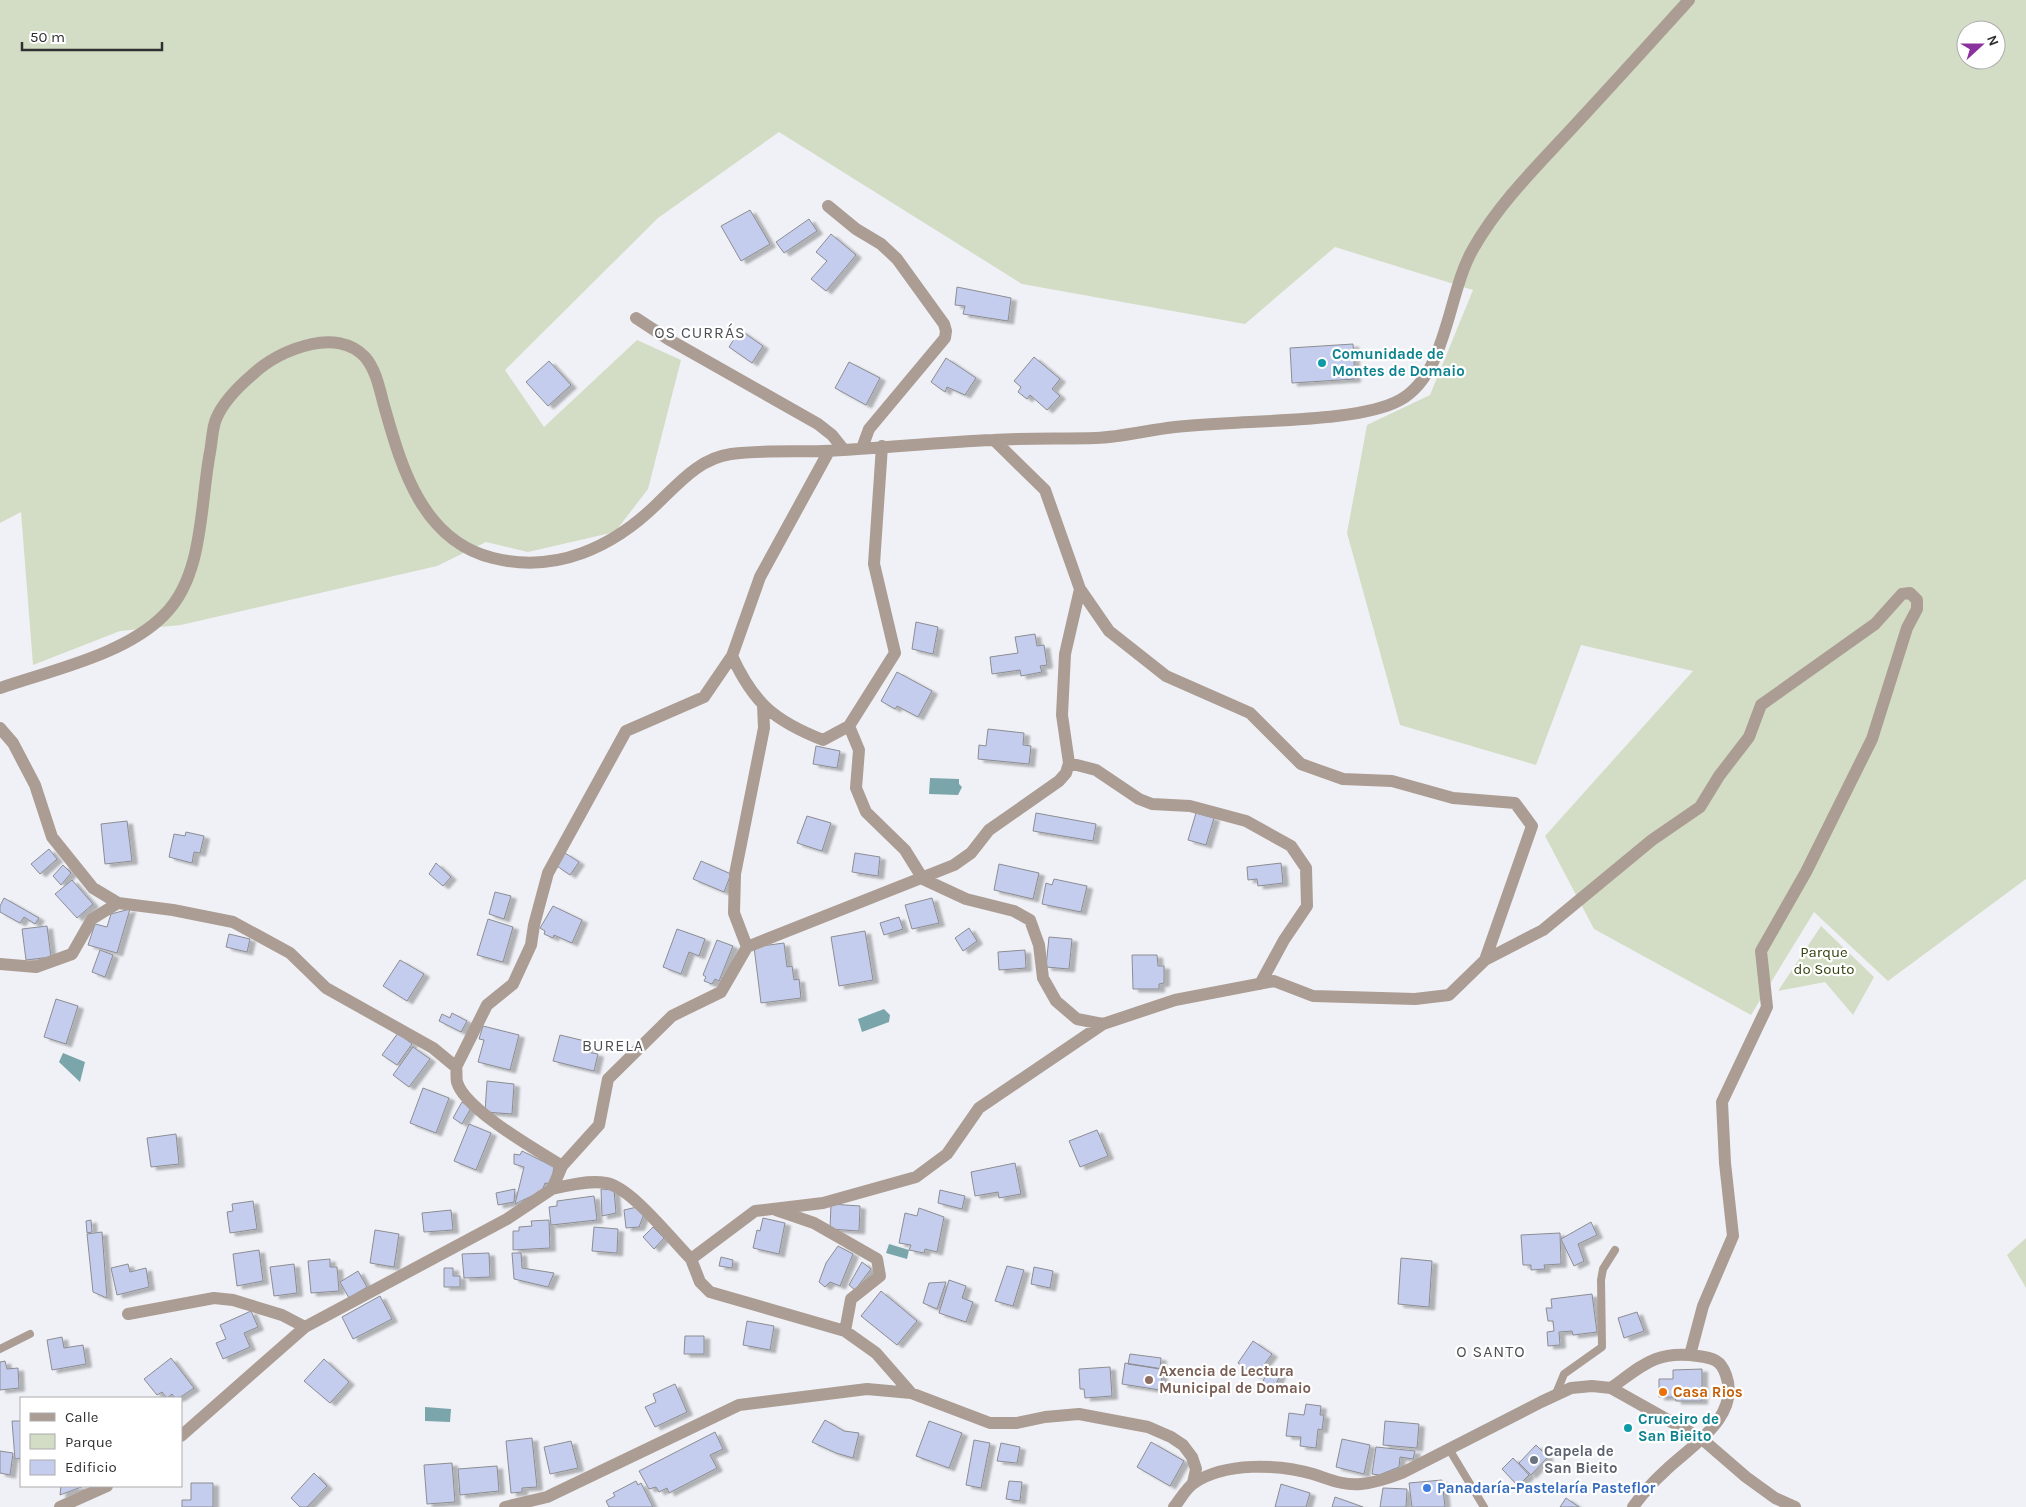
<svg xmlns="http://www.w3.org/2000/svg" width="2026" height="1507" viewBox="0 0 2026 1507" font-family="Karla,sans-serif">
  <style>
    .green { fill: #d3ddc5; fill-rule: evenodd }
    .water { fill: #7aa5aa }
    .building { fill: #c5cdee; stroke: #8c8d92; filter: url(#shadow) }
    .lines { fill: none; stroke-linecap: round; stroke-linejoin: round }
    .service { stroke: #ab9d93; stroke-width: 8 }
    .minor { stroke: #ab9d93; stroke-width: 12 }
    .tertiary { stroke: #ab9d93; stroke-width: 12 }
    .culture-dot { fill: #0f9aa8; stroke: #fff; stroke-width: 2 }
    .education-dot { fill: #8d6e63; stroke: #fff; stroke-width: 2 }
    .food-dot { fill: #e8710a; stroke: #fff; stroke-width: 2 }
    .worship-dot { fill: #6b7280; stroke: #fff; stroke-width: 2 }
    .shop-dot { fill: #3f7fe0; stroke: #fff; stroke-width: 2 }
    .labels { text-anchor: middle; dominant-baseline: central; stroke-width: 4.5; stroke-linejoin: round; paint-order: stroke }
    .culture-label { font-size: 15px; font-weight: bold; fill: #0d838f; stroke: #fff; text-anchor: start }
    .park-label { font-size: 15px; fill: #31410d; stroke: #fff }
    .education-label { font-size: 15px; font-weight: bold; fill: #785e54; stroke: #fff; text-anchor: start }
    .food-label { font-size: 15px; font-weight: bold; fill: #c56008; stroke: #fff; text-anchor: start }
    .worship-label { font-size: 15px; font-weight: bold; fill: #5b616d; stroke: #fff; text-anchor: start }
    .shop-label { font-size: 15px; font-weight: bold; fill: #366cbe; stroke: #fff; text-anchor: start }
    .neighbourhood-label { font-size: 16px; letter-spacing: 1px; fill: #4e4f53; stroke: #fff }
  </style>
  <defs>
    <filter id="shadow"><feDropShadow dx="5.5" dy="3" stdDeviation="1" flood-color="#0004"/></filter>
  </defs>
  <rect width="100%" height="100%" fill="#f0f1f6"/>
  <path class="green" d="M0,0H2026V879L1888,981L1814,912L1751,1015L1594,929L1545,836L1693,671L1581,645L1536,765L1400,725L1347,533L1367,425L1430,395L1473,290L1335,247L1245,324L1022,284L779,132L658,218L505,370L544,427L637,340L681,360L648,489L615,532L528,552L486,542L437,566L181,625L120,631L33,665L21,512L0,523ZM1966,30H1996V60H1966Z
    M1821,926L1874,977L1853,1015L1825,982L1778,991Z
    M2026,1238V1288L2007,1255Z"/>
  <path class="water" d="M930,778L959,779V784L962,787L958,795L929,794Z
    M884,1009L890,1015L889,1022L862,1032L858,1019Z
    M63,1053L85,1062L80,1082L59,1062Z
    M889,1244L909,1250L907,1259L886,1253Z
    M425,1407L451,1409L450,1422L425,1421Z"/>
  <path class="building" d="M750,210L770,244L741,261L721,226Z
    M809,219L817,231L784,253L776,242Z
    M831,234L856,255L826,291L811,279L827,261L816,252Z
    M957,287L1011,298L1008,321L963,314L965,306L955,305Z
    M740,330L763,346L752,363L729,347Z
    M1353,344L1355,379L1292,383L1290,348Z
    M1034,357L1060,379L1052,389L1060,396L1047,410L1030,395L1027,399L1018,392L1021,387L1014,381Z
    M946,358L976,378L965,395L947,387L945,392L931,382Z
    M549,361L571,385L548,406L526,382Z
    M849,362L880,378L866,405L835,388Z
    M916,622L938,627L933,654L912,649Z
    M1035,634L1037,646L1044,645L1047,665L1040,666L1042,672L1021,676L1020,670L992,674L990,657L1018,653L1015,637Z
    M897,672L932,691L918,717L897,706L895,709L881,701Z
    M988,729L1024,733L1023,745L1031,746L1029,764L978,759L979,745L986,746Z
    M816,746L840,751L837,768L813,764Z
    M1036,813L1096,824L1093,841L1033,831Z
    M1196,813L1214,818L1206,845L1188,840Z
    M807,816L831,823L822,851L797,843Z
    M127,821L132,861L105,864L101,824Z
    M186,832L204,836L200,853L194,852L192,863L169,857L174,834L185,836Z
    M49,849L57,859L40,874L31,864Z
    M565,853L579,862L570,875L557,866Z
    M855,853L880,857L878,876L852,872Z
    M701,861L731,874L724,892L693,879Z
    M436,863L451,877L443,886L429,874Z
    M1281,863L1283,883L1258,886L1257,879L1248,880L1247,867Z
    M999,864L1039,873L1033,899L994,890Z
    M63,865L71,873L61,885L53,876Z
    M1054,879L1087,886L1081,912L1042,904L1046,883L1052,885Z
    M72,880L93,904L77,918L55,894Z
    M495,892L511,896L504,919L489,914Z
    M4,898L39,918L35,924L24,917L20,923L0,912V906Z
    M932,898L939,923L912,929L905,905Z
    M553,906L582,920L572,943L554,935L553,938L544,934L545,931L540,928Z
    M130,909L117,953L88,945L95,924L107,927L111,914Z
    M899,917L903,929L884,935L880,923Z
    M488,919L513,927L503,962L477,955Z
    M47,926L51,957L26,960L22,929Z
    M969,928L977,941L963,951L955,938Z
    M677,929L705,939L699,956L689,952L681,974L663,967Z
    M865,931L873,980L839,986L831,937Z
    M229,934L250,939L247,952L226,947Z
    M1049,937L1072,939L1069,969L1046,967Z
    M717,940L733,946L719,981L715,979L712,984L704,981L706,977L703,975Z
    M784,943L787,967L792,966L794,980L799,979L801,998L761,1003L754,947Z
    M100,950L113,955L105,977L92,972Z
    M1025,950L1026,968L999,970L998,952Z
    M1132,955H1157L1158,966H1164V983L1159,984V989H1133Z
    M400,960L424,974L407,1001L383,986Z
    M56,999L78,1006L66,1044L44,1037Z
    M452,1013L467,1021L461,1032L439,1021L442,1014L450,1018Z
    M483,1026L519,1035L510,1070L478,1062L484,1040L479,1039Z
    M398,1033L412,1044L397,1065L382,1055Z
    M560,1035L589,1042L587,1052L598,1054L594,1071L553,1061Z
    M413,1047L430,1059L409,1087L393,1075Z
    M487,1081L514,1084L512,1114L485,1112Z
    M423,1088L449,1098L436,1133L410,1123Z
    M462,1102L471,1108L462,1124L453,1118Z
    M469,1124L491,1133L476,1170L454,1161Z
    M1097,1130L1108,1156L1080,1167L1069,1141Z
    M176,1134L179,1164L151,1167L147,1138Z
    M522,1151L554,1167L551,1184L545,1183L542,1191L515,1204L524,1167L514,1164V1154L520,1155Z
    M1015,1163L1021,1194L999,1198L998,1192L975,1196L971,1172Z
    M515,1189L514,1202L498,1205L496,1193Z
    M601,1189L614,1190L616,1213L602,1216Z
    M940,1190L965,1196L962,1209L938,1203Z
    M594,1196L597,1220L551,1225L549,1207L557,1206V1201Z
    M253,1201L257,1229L230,1233L227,1212L233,1211L232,1204Z
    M831,1204L860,1206L859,1231L830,1229Z
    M637,1207L644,1214L639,1227L626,1228L624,1210Z
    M919,1208L944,1217L937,1252L925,1249L924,1253L909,1250L911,1245L899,1243L905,1213L917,1216Z
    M451,1210L453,1230L424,1232L422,1213Z
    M763,1218L785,1223L779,1254L753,1248L757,1230L760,1231Z
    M91,1220L92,1232L87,1233L86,1221Z
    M549,1220L550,1248L513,1250V1231H519V1227L532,1226L531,1221Z
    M1591,1222L1597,1235L1578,1244L1584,1261L1574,1266L1561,1239Z
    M594,1227L618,1229L617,1253L592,1251Z
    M653,1227L664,1238L654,1249L643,1237Z
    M375,1230L399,1234L394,1267L370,1263Z
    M102,1232L107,1298L93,1292L87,1234Z
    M1560,1233L1561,1264L1544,1265L1545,1269L1531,1270V1265H1523L1521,1235Z
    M838,1246L853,1254L840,1286L830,1282L825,1287L819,1282L826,1263Z
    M259,1250L263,1281L237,1286L233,1254Z
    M489,1253L490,1277L464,1278L462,1254Z
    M512,1253H521L522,1268L554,1273L548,1287L514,1279Z
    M721,1257L733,1260L732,1268L719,1266Z
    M1401,1258L1432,1261L1429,1307L1398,1304Z
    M330,1259V1267H337L339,1291L311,1293L308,1261Z
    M862,1262L871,1269L855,1290L849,1285Z
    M128,1264L130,1272L146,1268L149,1287L117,1295L111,1268Z
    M294,1264L297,1293L274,1296L270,1267Z
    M1007,1266L1024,1270L1013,1306L995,1301Z
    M1034,1267L1053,1271L1050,1288L1031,1284Z
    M444,1268H453V1276H460V1287H444Z
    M358,1271L367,1287L349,1298L340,1282Z
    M949,1280L966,1286L962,1298L973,1302L966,1322L939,1313Z
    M946,1282L937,1309L923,1303L929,1283Z
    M881,1291L917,1321L897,1345L861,1316Z
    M1592,1294L1597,1332L1573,1335L1572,1331L1559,1332L1560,1345L1548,1346L1547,1332L1554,1331L1553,1321H1548L1546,1308H1552L1551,1299Z
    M380,1296L392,1319L353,1339L342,1317Z
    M251,1311L258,1327L244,1333L250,1347L223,1359L216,1343L226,1339L220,1325Z
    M1637,1312L1644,1331L1624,1338L1618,1318Z
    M747,1321L774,1326L770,1350L743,1345Z
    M685,1336H704V1354H684Z
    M62,1337L64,1348L83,1345L86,1364L52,1370L47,1340Z
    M1253,1341L1272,1354L1256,1376L1238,1363Z
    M1130,1354L1161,1358L1160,1369L1128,1364Z
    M171,1358L194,1388L179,1398H175L172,1394L167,1398L162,1392L157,1395L144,1379Z
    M324,1359L349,1382L330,1403L304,1381Z
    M5,1361L7,1369L18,1368L19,1388L0,1390V1362Z
    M1125,1363L1163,1369L1160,1390L1122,1384Z
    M1110,1367L1112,1396L1085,1398L1084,1389H1080L1079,1369Z
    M1269,1369L1280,1375L1273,1391L1261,1385Z
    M1702,1369V1401H1676L1675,1397H1659V1379H1673V1370Z
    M675,1384L687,1412L655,1427L645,1407L656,1402L653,1394Z
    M1306,1404L1321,1406L1320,1415H1324L1322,1430L1318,1429L1316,1448L1300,1446L1301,1437L1286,1436L1289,1413L1304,1415Z
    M825,1420L844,1431L859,1433L853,1458L836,1453L812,1442Z
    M12,1421H21V1458L15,1459Z
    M929,1421L962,1433L949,1468L916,1456Z
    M1385,1421L1419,1424L1417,1448L1383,1445Z
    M715,1432L723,1449L710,1455L717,1468L669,1493L667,1488L659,1492L656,1487L649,1489L639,1471Z
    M532,1438L537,1487L522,1488V1492L511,1493L506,1441Z
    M1342,1439L1370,1445L1364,1474L1336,1467Z
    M974,1440L990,1443L981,1488L966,1485Z
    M571,1441L578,1468L550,1474L544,1447Z
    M1151,1442L1184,1461L1170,1486L1137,1467Z
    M1001,1443L1020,1447L1017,1463L997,1461Z
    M1536,1445L1548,1457L1531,1475L1519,1463Z
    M1376,1447L1415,1451L1413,1459L1400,1457L1399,1467L1379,1475L1372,1474Z
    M0,1451L13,1453L10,1475L0,1473Z
    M1513,1458L1529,1475L1518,1486L1502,1469Z
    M452,1463L455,1502L427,1504L424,1465Z
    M497,1466L499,1491L460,1495L458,1469Z
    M314,1473L327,1486L307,1507H300L291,1498Z
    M1442,1480L1445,1507H1412L1409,1483Z
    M636,1481L638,1485L641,1483L653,1507H609L606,1501L615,1496L613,1493Z
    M1009,1481L1022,1482L1020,1501L1006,1499Z
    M191,1483H213V1507H182V1500H191Z
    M1281,1484L1310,1493L1306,1507H1275Z
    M61,1486H84L60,1495Z
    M1383,1488L1407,1489L1406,1507H1380Z
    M1335,1497L1363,1507H1332Z
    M1566,1498L1579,1507H1560Z"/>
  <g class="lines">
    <path class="service" d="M0,1349L30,1334
      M1555,1396L1564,1374L1602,1347L1601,1280L1603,1269L1615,1250
      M1449,1449L1484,1507"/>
    <path class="minor" d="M828,206L856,229L881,244L897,259L944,324L946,331L945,338L869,429L862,448
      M636,318L668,339L818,424L832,435L844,450
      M882,446L874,564L895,653L849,726L859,750L856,788L866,812L905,850L923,879L966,899L1014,911L1030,920L1039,945L1043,978L1056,1001L1077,1019L1103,1024
      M829,451L760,577L732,656C754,704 775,721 823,740L849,726
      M0,688C52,670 127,654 165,614C204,575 200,504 210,452C212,442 212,429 216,419C223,402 238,387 252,375C268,360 290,349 312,344C330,340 351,342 365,357C377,371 380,392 385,409C402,469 423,541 493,558C556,574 613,547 657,504C679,483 700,458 731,454C761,450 793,452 823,451C879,449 936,442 993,440C1027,438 1062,439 1096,438C1122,437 1148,430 1175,427C1194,425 1213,424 1232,423C1275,420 1364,420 1400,400C1448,373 1447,294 1473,249C1499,203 1538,165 1574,126C1613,84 1651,42 1689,0
      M0,728L13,743L35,785L52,837L93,888L118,903L173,910L233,922L290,953L326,988L433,1048L456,1067C457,1072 456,1078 457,1082C465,1110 537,1150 562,1166
      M1069,763L1096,770L1139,799L1152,804L1190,806L1246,821L1291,846L1306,868L1307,906L1284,940L1260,984
      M747,947L734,913L735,874L764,728L763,705
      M1485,960L1543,930L1652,840L1700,807L1719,776L1749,737L1761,705L1875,624L1902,594L1910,593L1917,600V609L1907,628L1872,739L1806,872L1761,951L1767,1007L1722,1102L1725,1163L1733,1236L1703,1306L1690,1355
      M0,964L36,967L72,954L92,919L118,903
      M456,1067L487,1005L513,984L531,945L534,925L548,873L626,731L704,697L732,656
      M552,1189C568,1185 589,1180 606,1183C631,1187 672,1240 691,1259
      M776,1210L814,1223L877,1259L880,1276L851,1299L845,1331
      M128,1314L214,1298L233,1300L282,1315L305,1327
      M1611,1388C1643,1365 1656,1350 1698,1356C1713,1358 1721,1360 1726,1375C1741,1417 1691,1446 1666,1470C1655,1480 1642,1494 1633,1507
      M911,1393L876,1353L845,1331L710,1292L700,1282L691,1259L755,1211L823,1203L916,1177L947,1154L979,1108L1103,1024L1175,1000L1274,981L1313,996L1415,999L1449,995L1485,960L1532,826L1515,803L1453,798L1392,781L1343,779L1301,764L1250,713L1166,676L1109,631L1080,589
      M181,1436L305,1327L507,1219L552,1189L562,1166L599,1125L608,1079L672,1016L721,992L747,947L954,865L971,853L989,830L1059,781L1066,773L1069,763L1062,715L1065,654L1080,589L1045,490L994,440
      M60,1507L107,1486
      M505,1507L547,1497L739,1405L867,1389L911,1393L990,1423H1017L1045,1417L1079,1414L1148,1427L1171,1437L1183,1445L1192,1457L1196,1469L1193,1483"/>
    <path class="tertiary" d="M1174,1507C1180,1500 1186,1488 1194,1483C1225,1462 1278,1464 1313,1474C1329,1479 1344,1486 1361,1484C1375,1483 1389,1478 1402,1473L1541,1402L1571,1388L1592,1386L1611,1388L1702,1439L1746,1477L1775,1498L1795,1507"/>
  </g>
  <g class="culture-dot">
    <circle cx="1322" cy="363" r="5"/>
    <circle cx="1628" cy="1428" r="5"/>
  </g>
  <circle class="education-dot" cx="1149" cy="1380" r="5"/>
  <circle class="food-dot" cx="1663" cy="1392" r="5"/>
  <circle class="worship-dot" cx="1534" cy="1460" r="5"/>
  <circle class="shop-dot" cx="1427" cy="1488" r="5"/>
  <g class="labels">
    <g class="culture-label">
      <text x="1332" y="354">Comunidade de<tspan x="1332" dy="17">Montes de Domaio</tspan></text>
      <text x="1638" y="1419">Cruceiro de<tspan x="1638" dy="17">San Bieito</tspan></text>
    </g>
    <g class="park-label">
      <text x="1824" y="952">Parque<tspan x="1824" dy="17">do Souto</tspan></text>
    </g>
    <g class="education-label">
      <text x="1159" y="1371">Axencia de Lectura<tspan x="1159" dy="17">Municipal de Domaio</tspan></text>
    </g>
    <g class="food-label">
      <text x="1673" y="1392">Casa Rios</text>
    </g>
    <g class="worship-label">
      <text x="1544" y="1451">Capela de<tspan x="1544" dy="17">San Bieito</tspan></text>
    </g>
    <g class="shop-label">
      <text x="1437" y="1488">Panadaría-Pastelaría Pasteflor</text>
    </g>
    <g class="neighbourhood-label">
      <text x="700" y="332">OS CURRÁS</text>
      <text x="613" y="1045">BURELA</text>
      <text x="1491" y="1351">O SANTO</text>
    </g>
  </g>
  <rect x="20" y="1397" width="162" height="90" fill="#ffffff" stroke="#acacad"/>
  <rect x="30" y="1413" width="25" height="8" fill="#ab9d93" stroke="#acacad"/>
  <text x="65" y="1422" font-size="15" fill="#303032">Calle</text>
  <rect x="30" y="1434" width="25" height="15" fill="#d3ddc5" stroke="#acacad"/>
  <text x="65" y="1447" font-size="15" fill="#303032">Parque</text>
  <rect x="30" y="1460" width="25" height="15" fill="#c5cdee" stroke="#acacad"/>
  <text x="65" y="1472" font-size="15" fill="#303032">Edificio</text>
  <g transform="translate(1981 45) rotate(69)"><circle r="24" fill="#ffffff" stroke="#acacad"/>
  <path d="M0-4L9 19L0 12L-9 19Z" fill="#8a319e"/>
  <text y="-8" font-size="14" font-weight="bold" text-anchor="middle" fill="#303032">N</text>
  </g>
  <path d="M22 42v8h140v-8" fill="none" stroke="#303032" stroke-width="2.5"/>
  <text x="30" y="42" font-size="15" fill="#303032" stroke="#ffffff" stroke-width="4" paint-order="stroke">50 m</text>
</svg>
